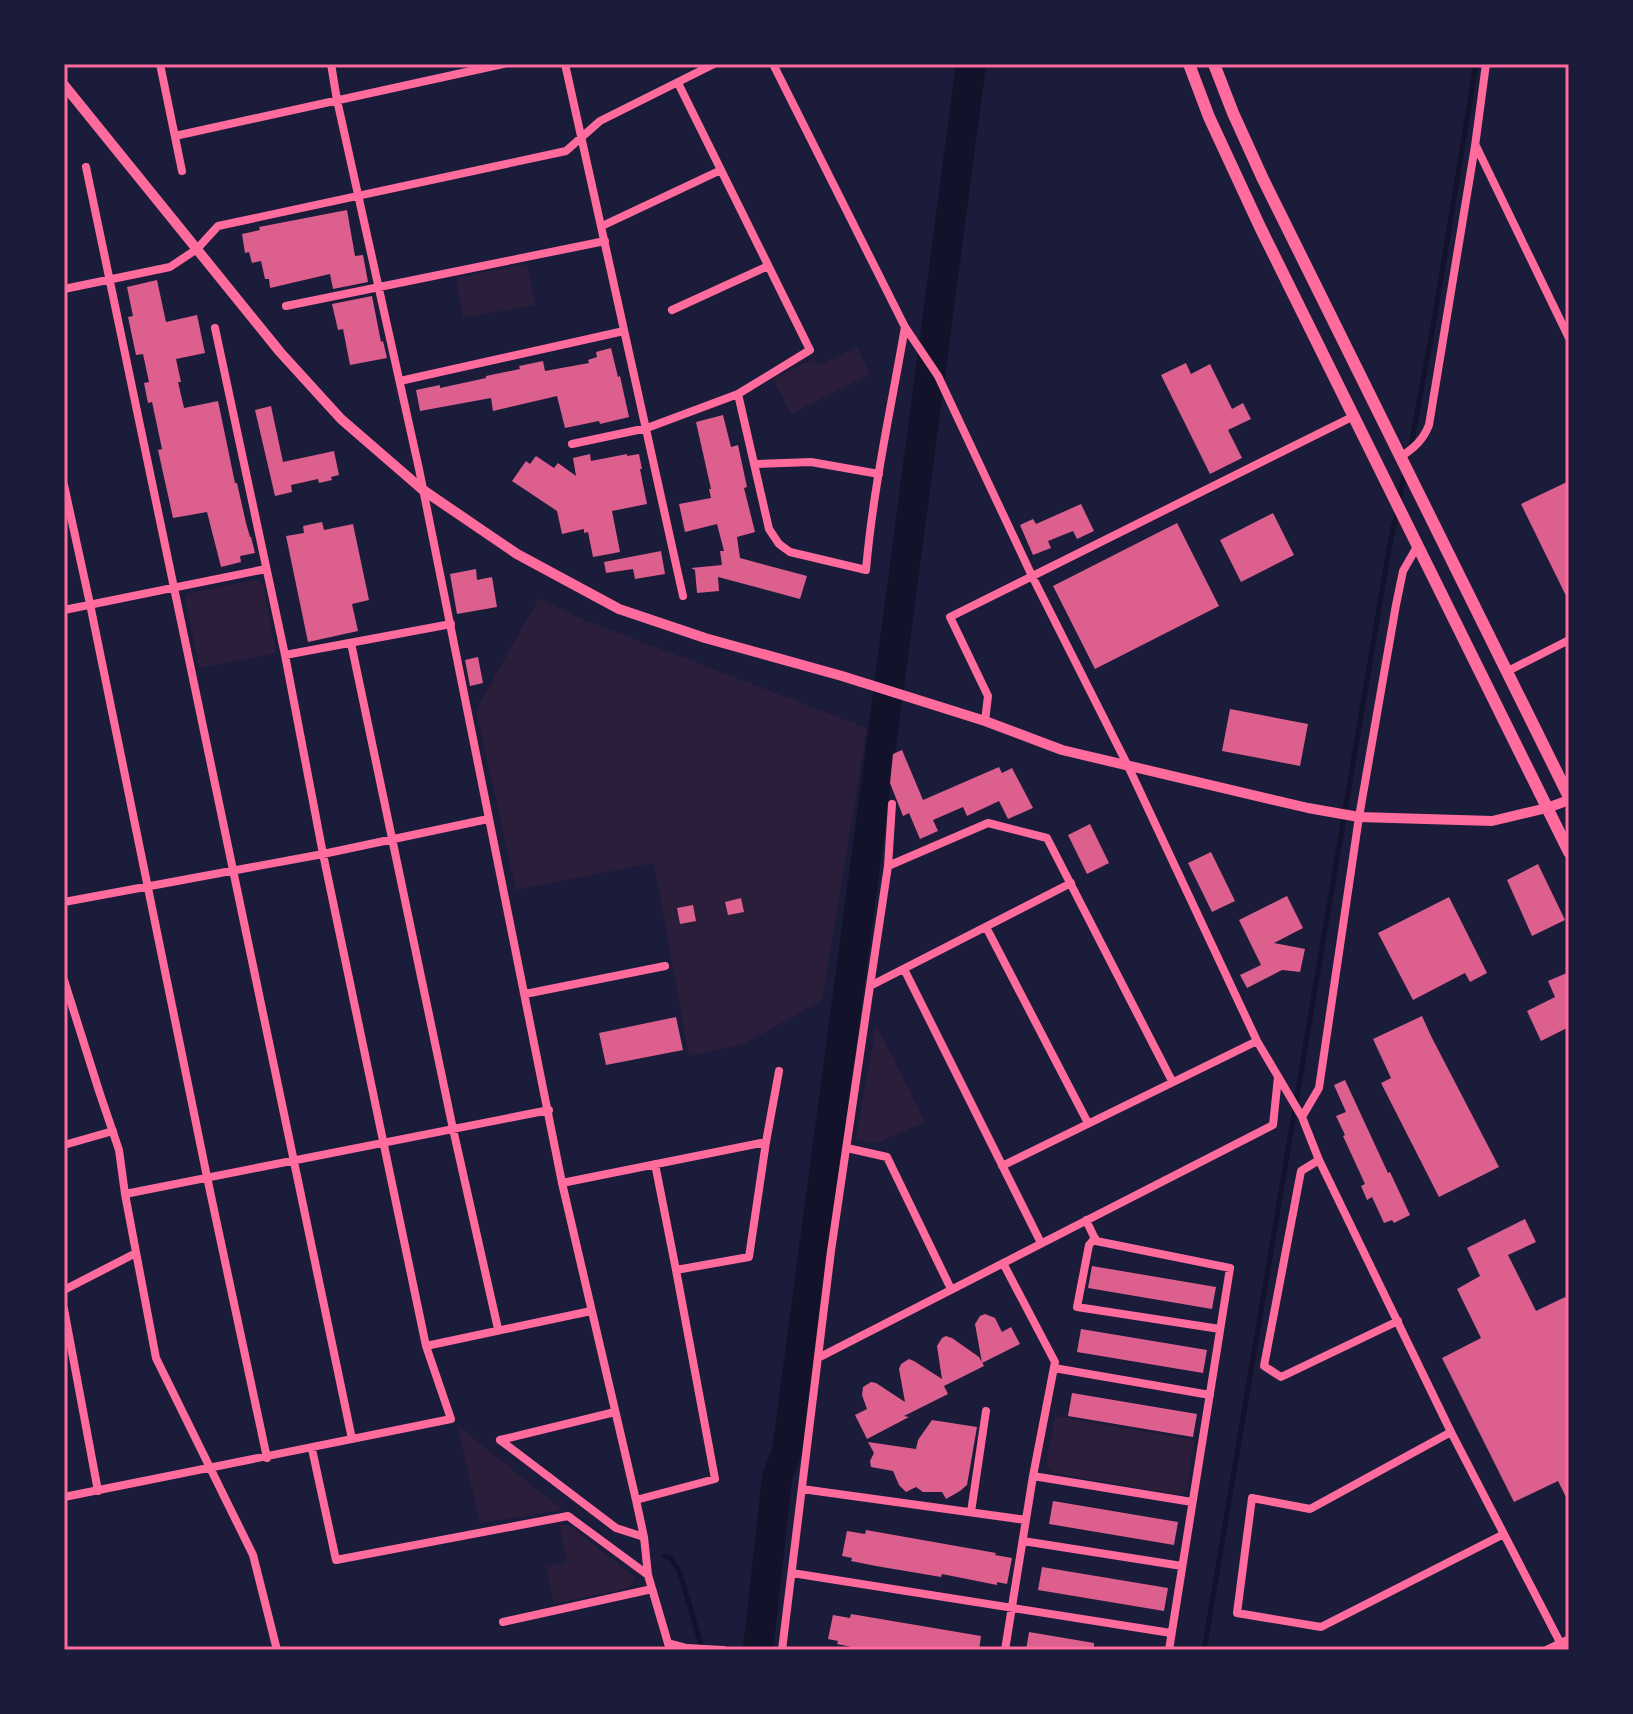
<svg xmlns="http://www.w3.org/2000/svg" width="1633" height="1714" viewBox="0 0 1633 1714" font-family="Figtree,sans-serif">
  <style>
    .green { fill: #2a1e3b }
    .lines { fill: none; stroke-linecap: round; stroke-linejoin: round }
    .stream { stroke: #12122b; stroke-width: 5 }
    .river { stroke: #12122b; stroke-width: 30 }
    .building { fill: #dd5f8e }
    .minor { stroke: #ff6b9d; stroke-width: 8 }
    .tertiary { stroke: #ff6b9d; stroke-width: 10 }
    .primary { stroke: #ff6b9d; stroke-width: 12 }
    .neatline { fill: none; stroke: #ff6b9d; stroke-width: 3 }
  </style>
  <rect width="100%" height="100%" fill="#1b1b3a"/>
  <path class="green" d="M527,264L535,305L463,318L456,278Z
    M857,347L870,374L791,414L773,379L814,359L818,366Z
    M255,580L263,584L276,653L199,668L185,597L189,593Z
    M539,598L582,619L867,728L822,1000L744,1044L689,1056L654,863L516,890L476,710Z
    M876,1025L925,1122L875,1144L856,1138Z
    M1055,1416L1194,1440L1187,1490L1179,1495L1052,1473L1046,1465Z
    M457,1425L563,1510L480,1523Z
    M559,1525H569L635,1577L628,1588L554,1604L546,1567L567,1562Z"/>
  <g class="lines">
    <path class="stream" d="M1410,451L1434,321L1476,64
      M1399,501L1405,472
      M664,1556L670,1558L679,1570L702,1648
      M1204,1650L1389,549L1397,511"/>
    <path class="river" d="M758,1650L777,1478L787,1451C846,988 913,527 971,64"/>
  </g>
  <path class="building" d="M347,210L355,256L363,255L368,282L333,289L330,274L270,288L269,279H265L261,261L252,263L249,252L245,253L242,234L260,230L259,227Z
    M157,280L166,322L197,315L205,353L176,359L181,382H178L184,408L218,401L235,483H237L246,523L250,537H251L255,553L240,556L241,562L221,567L207,512L173,518L158,450L162,449L152,402L148,403L144,383L149,382L143,354L136,355L128,317L133,316L127,287Z
    M372,296L381,342L383,341L387,358L350,365L343,329L338,330L332,304Z
    M611,348L618,377L620,376L629,417L600,424L599,421L565,428L557,396L493,411L491,398L420,411L416,390L440,385V388L486,378V376L520,369L519,366L543,361L545,371L589,363L588,360L597,357L596,352Z
    M1186,363L1191,374L1210,364L1232,409L1243,403L1251,419L1228,430L1242,458L1210,474L1161,375Z
    M271,406L283,462L334,451L339,475L331,477L332,480L319,483L318,479L291,485L292,492L275,496L255,410Z
    M723,415L731,447L738,445L747,487L744,488L755,532L737,537L740,558L807,576L800,599L718,577L719,591L697,593L695,570L691,568L722,565L720,551H724L717,524L685,532L679,504L711,498L709,489H711L696,422Z
    M590,454L591,461L627,454V456L639,454L642,469H640L647,504L612,511L620,552L593,557L588,532L584,533V529L562,534L557,511L512,481L526,461L530,464L536,456L554,468L558,463L576,476L573,458Z
    M1569,481V602L1521,504Z
    M1081,504L1094,531L1077,539L1073,531L1048,541L1051,548L1033,555L1020,525L1033,519L1036,524Z
    M1273,513L1294,555L1241,582L1220,540Z
    M322,522L324,530L353,524L369,600L352,604L358,631L308,642L286,536L304,533L303,526Z
    M1177,523L1219,606L1095,669L1053,586Z
    M661,551L665,574L635,579L633,569L606,573L604,562Z
    M476,569L477,580L492,577L497,607L457,614L450,574Z
    M478,657L483,683L470,686L465,660Z
    M1230,709L1308,724L1300,766L1222,751Z
    M902,750L923,800L999,767L1002,773L1012,768L1033,808L1008,819L999,801L967,816L963,807L933,820L938,831L920,839L909,813L903,816L890,783L893,754Z
    M1090,824L1109,863L1087,874L1068,835Z
    M1211,852L1235,901L1212,912L1188,863Z
    M1538,864L1565,920L1532,936L1507,880Z
    M1287,896L1303,928L1274,943L1305,949L1300,972L1282,970L1247,988L1240,975L1261,965L1239,920Z
    M1449,897L1487,973L1470,982L1465,973L1413,1000L1378,933Z
    M741,898L744,912L728,915L725,902Z
    M693,905L696,921L680,924L677,908Z
    M1569,972V1027L1541,1041L1527,1011L1555,997L1548,981Z
    M1422,1016L1431,1036L1499,1167L1439,1197L1381,1083L1391,1078L1373,1039Z
    M676,1017L683,1050L606,1065L599,1033Z
    M1345,1080L1388,1173L1390,1172L1410,1215L1394,1223L1392,1220L1384,1223L1372,1197L1367,1200L1361,1186L1365,1184L1343,1136L1345,1135L1336,1116L1346,1112L1334,1085Z
    M1525,1219L1536,1242L1508,1255L1536,1311L1565,1297L1569,1305V1503L1558,1481L1514,1502L1442,1358L1481,1338L1457,1289L1480,1276L1467,1248Z
    M1092,1266L1216,1287L1212,1309L1088,1288Z
    M985,1314L995,1318L1002,1332L1011,1327L1020,1344L982,1363L975,1324L980,1316Z
    M1081,1329L1207,1350L1203,1373L1077,1352Z
    M946,1336L952,1338L979,1357L984,1366L944,1386L948,1394L904,1416L909,1417L867,1439L855,1415L867,1409L862,1395L863,1387L871,1382L876,1383L905,1402L899,1369L901,1364L909,1359L914,1361L942,1379L937,1346L942,1338Z
    M1072,1393L1197,1414L1193,1437L1068,1416Z
    M932,1420L977,1427L967,1485L960,1491L946,1499L942,1492H923L916,1487L906,1492L899,1485L893,1471L871,1467L870,1461L874,1453L868,1442L916,1449L918,1440Z
    M1053,1501L1178,1522L1174,1545L1049,1524Z
    M866,1530L996,1553L995,1555L1012,1558L1007,1584L997,1582V1585L942,1574L941,1577L876,1566L851,1561L852,1558L842,1556L847,1531L865,1534Z
    M1042,1567L1168,1588L1164,1611L1038,1590Z
    M851,1614L981,1636L979,1650H867L837,1644L838,1641L828,1639L833,1615L850,1618Z
    M1029,1632L1094,1643V1650H1026Z"/>
  <g class="lines">
    <path class="minor" d="M160,64L182,171
      M331,64L337,100L419,469L562,1183L636,1500L644,1537L648,1575L670,1650
      M565,64L683,596
      M773,64L905,327L938,376L1032,576L1128,766L1257,1041L1302,1117L1319,1160L1451,1432L1564,1650
      M175,136L503,64
      M1476,146L1569,338
      M86,167L352,1439
      M602,226L721,170
      M64,289L170,267L197,249L218,226L566,151L600,121L714,64
      M286,306L605,241
      M672,310L768,266
      M400,381L624,331
      M738,394L769,529L779,544L790,552L866,570C873,489 891,408 905,327
      M572,444L647,428L738,394L810,350L678,83
      M1402,456C1415,447 1423,440 1429,425L1475,146L1486,64
      M756,464L811,462L879,474
      M64,485L90,604L207,1177L267,1458
      M64,610L266,569
      M351,643L453,1129L498,1329
      M285,655L451,624
      M1508,671L1569,640
      M985,721L988,696L950,617L1354,416
      M892,804L888,866L988,823L1047,838L1172,1081
      M64,902L323,854L488,819
      M986,927L1088,1123
      M904,969L1041,1243
      M64,980L99,1091L119,1150L125,1194L156,1358L253,1555L277,1650
      M870,986L888,866
      M525,994L665,966
      M1302,1117L1319,1088L1359,817L1396,605L1403,571L1418,545
      M64,1145L113,1131
      M847,1148L887,1157L951,1289
      M1319,1160L1301,1171L1264,1366L1281,1377L1398,1321
      M655,1164L676,1270
      M1002,1166L1257,1041
      M562,1183L766,1142
      M125,1194L549,1110
      M1086,1220L1096,1241L1230,1268L1169,1650
      M1095,1238L1089,1245L1077,1307L1220,1329
      M1003,1263L1055,1362L1033,1476L1005,1650
      M64,1290L136,1253
      M64,1309L98,1491
      M426,1346L591,1311
      M818,1358L1273,1125L1278,1077
      M1054,1368L1210,1395
      M1451,1432L1310,1509L1252,1498L1237,1613L1321,1627L1504,1534
      M500,1440L616,1528L644,1537
      M500,1440L615,1412
      M312,1449L336,1560L568,1516L648,1575
      M1033,1476L1192,1502
      M802,1489L1026,1520
      M64,1497L451,1419L426,1346L323,854L285,655L215,328
      M636,1500L715,1479L676,1270L749,1257L766,1142L779,1071
      M971,1512L986,1411
      M1023,1541L1182,1566
      M792,1573L1171,1633
      M503,1622L652,1589
      M668,1643L687,1648L723,1650
      M782,1650L831,1251L870,986L1071,883
      M1546,1650L1569,1639"/>
    <path class="tertiary" d="M64,85L280,352L341,419L423,490L517,554L619,609L705,638L842,676L985,721L1062,750L1308,808L1359,817L1492,821L1547,808L1569,800"/>
    <path class="primary" d="M1189,64L1209,117L1260,227L1569,852
      M1214,64L1233,113L1262,177L1569,797"/>
  </g>
  <rect width="1633" height="1714" fill="none" stroke="#1b1b3a" stroke-width="132"/>
  <rect x="66" y="66" width="1501" height="1582" class="neatline"/>
</svg>
